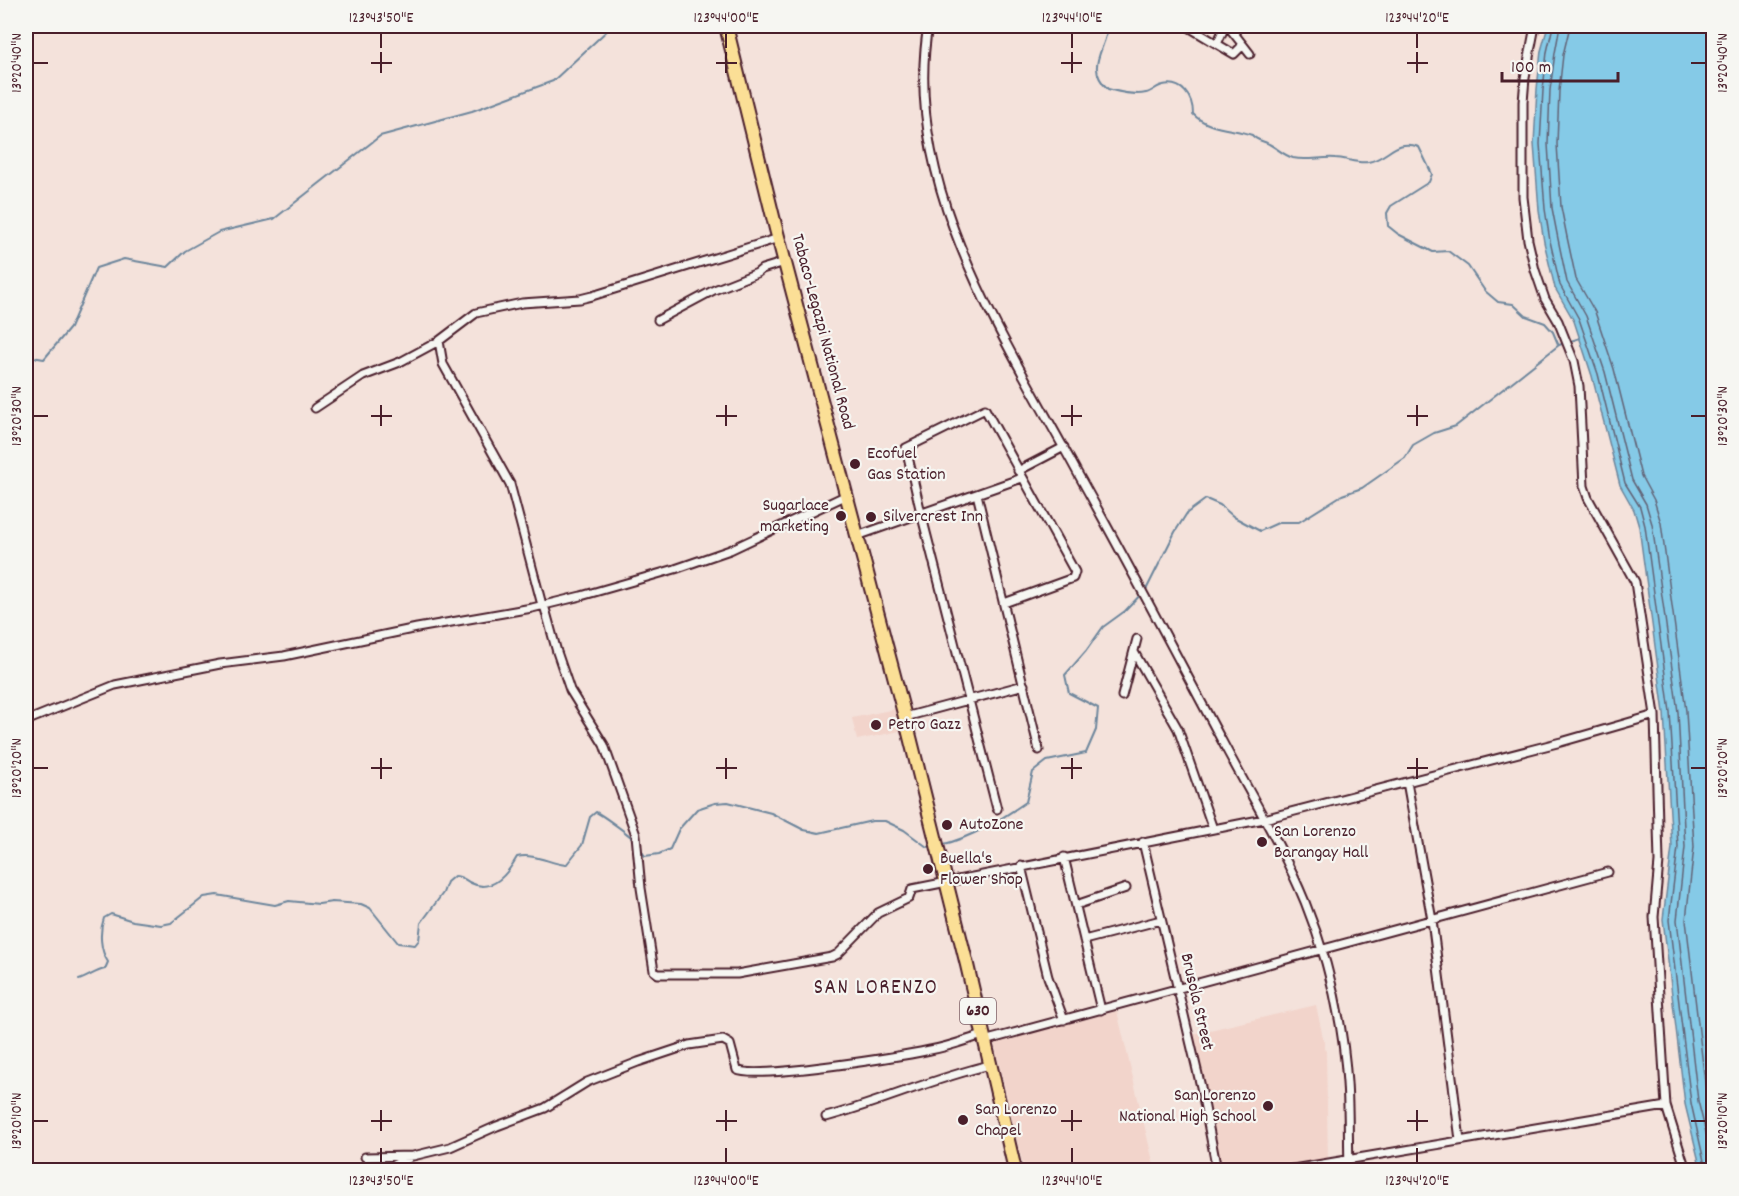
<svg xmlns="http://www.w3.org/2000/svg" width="1739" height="1196" viewBox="0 0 1739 1196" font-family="Dekko,sans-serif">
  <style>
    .built { fill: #f2d4cb }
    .water { fill: #85cae7; stroke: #6d869c; stroke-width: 1.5 }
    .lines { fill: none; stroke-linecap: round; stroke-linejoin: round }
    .shore { stroke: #626376; stroke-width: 1.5 }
    .stream { stroke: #6d869c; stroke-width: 2 }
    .street-casing { stroke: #4a1f2b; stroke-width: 11 }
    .primary-casing { stroke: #4a1f2b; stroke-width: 16 }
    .street { stroke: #f6f6f2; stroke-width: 7 }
    .primary { stroke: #fbdf96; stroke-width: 12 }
    .ticks { fill: none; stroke: #4a1f2b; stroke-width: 2 }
    .poi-dot { fill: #4a1f2b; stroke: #f6f6f2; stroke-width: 2 }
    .labels { text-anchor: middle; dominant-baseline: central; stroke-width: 4.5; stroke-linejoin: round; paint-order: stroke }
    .shield { fill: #f6f6f2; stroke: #7e6067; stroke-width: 1.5 }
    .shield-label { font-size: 16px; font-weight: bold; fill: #4a1f2b }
    .street-label { font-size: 18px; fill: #4a1f2b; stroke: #f6f6f2 }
    .poi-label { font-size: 18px; fill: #4a1f2b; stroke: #f6f6f2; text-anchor: start }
    .quarter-label { font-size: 21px; letter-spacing: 1.5px; fill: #4a1f2b; stroke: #f6f6f2 }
    .neatline { fill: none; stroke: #4a1f2b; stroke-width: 2 }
    .ticks-label { font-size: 15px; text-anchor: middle; fill: #4a1f2b }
  </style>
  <rect width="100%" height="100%" fill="#f4e2db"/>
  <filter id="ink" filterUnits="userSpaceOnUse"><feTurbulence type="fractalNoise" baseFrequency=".0167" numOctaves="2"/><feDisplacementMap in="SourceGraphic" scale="12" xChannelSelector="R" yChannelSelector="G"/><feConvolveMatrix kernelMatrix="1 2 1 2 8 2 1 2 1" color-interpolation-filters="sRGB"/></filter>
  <g filter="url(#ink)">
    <path class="built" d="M895,709L900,731L857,740L852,718Z
      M1316,1005L1326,1052L1328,1160L1270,1170H1222L1193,1034Z
      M1117,1011L1155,1170H1024L994,1043Z"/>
    <path class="water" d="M1548,26H1713V1170H1701L1685,1104L1663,919L1672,847L1664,713L1639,527L1634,510L1620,485L1592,376L1574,321L1555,288L1544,242L1539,210L1534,144L1537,89L1541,51Z"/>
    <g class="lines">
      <path class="shore" d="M1553,26L1547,52L1543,90L1540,144L1545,209L1550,241L1560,285L1579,319L1598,374L1625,483L1640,507L1645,526L1670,712L1678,847L1669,920L1691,1103L1706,1170
        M1560,26L1555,53L1550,90L1548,144L1552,208L1558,239L1567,282L1586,316L1605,372L1632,480L1646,504L1652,524L1678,712L1685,847L1677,920L1698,1101L1714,1165
        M1570,26L1563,55L1559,91L1557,144L1561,207L1567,237L1576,279L1595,312L1614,369L1641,476L1654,500L1661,523L1686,711L1694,847L1686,920L1707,1100L1714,1126"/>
      <path class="stream" d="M1108,26C1106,50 1084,67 1108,89C1119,92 1134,96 1146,93C1152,92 1157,86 1163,85C1182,81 1193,97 1193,114C1208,130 1233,128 1252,135C1257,141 1262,140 1269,144C1277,148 1283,155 1293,158C1306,161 1322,157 1335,158C1346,158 1357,164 1368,162C1390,158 1394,138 1419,147L1432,174L1429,182L1391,206L1387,213L1388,226L1398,234L1433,252L1448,251L1468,266L1485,291L1498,302L1513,304L1526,316L1545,323L1553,332L1558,344
        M26,356L44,359L70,328L96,268L124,259L168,267L185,251L219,232L274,219L380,136L472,111L553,81L612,26
        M941,845C973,837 1000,820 1026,802L1033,772L1047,761L1086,753L1096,730L1098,708L1069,693L1065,675L1086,651L1103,627L1125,611L1147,588L1175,532L1187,513L1206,499L1220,505L1234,517L1260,531L1280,522H1299L1342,495L1362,488L1405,458L1413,445L1434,433L1456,426L1559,345L1580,338
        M640,849L645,856L659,854L670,849L679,829L697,809L715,803L728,802L771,813L804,830L819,833L872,821H885L904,830L927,847L933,846
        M79,980C89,977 95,971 105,969L108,962C100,950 99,932 104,918L111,914L133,921L161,925L171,923L204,897L217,895L275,905L289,901L319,904L332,902L361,904L370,908L398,943L415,945L419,940L421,923L443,893L447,882L454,876C463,876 464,880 471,883C493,894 508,873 517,857C534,853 549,863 566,865L582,845L590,817L596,812C602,815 630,835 633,839"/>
      <g class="street-casing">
        <path id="street" d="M928,26C901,184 1005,339 1077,472C1127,561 1174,651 1222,741C1250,794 1282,846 1305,902C1328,959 1343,1021 1347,1083C1349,1112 1348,1141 1349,1170
          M1187,26L1217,44L1225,26
          M1535,26L1525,78L1523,102V197L1528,240L1535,270L1545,299L1558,321L1574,361L1579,386L1584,486L1588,498L1635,582L1655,715L1659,862L1654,917L1666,1106L1686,1170
          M1168,27L1169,26
          M1217,44L1234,54L1243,45L1228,26
          M1243,45L1250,54
          M658,320L714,290L757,273L762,269L785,262
          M439,341L443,364L510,484L542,605
          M315,408L363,376L400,362L439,341L476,313L522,303L580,299L592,296L779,238
          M1018,471L1064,447
          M977,494L1039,750
          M857,536L1022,478
          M544,605L557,652L570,690L604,745L636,835L641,888L654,971L658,974H737L832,957L838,954L878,913L909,898L912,889L1264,819L1561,742L1655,715
          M1134,652L1178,729L1213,829
          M1122,696L1137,639
          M905,717L1024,685
          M26,721L115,685L220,664L284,656L417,628L532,608L581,596L675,569L730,550L847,495
          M1407,782L1432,920L1460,1140
          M997,809L921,513L906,448L985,409L1075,572L1073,578L1004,603
          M1143,842L1201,1087L1217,1170
          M1064,857L1101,1010
          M1021,866L1048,977L1064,1020
          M1076,905L1126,888
          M1084,940L1161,920
          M984,1041L1608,872
          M826,1117C881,1102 934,1078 990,1065
          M365,1157L413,1156L450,1147L497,1126L545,1108L587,1082L638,1062L689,1045L723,1040L730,1044L737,1070C755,1080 902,1056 930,1050C948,1047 966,1040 983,1035
          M380,1170L408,1159
          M1287,1170L1666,1106"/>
      </g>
      <g class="primary-casing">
        <path id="primary" d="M726,26L776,229L905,717L967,965L1015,1170"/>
      </g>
      <use href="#street" class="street"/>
      <use href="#primary" class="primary"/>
    </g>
  </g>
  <path class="ticks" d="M381,33V48M726,33V48M1072,33V48M1417,33V48M381,52V73M726,52V73M1072,52V73M1417,52V73M33,63H48M371,63H392M716,63H737M1061,63H1082M1407,63H1428M1691,63H1706M381,405V426M726,405V426M1072,405V426M1417,405V426M33,416H48M371,416H392M716,416H737M1061,416H1082M1407,416H1428M1691,416H1706M381,758V779M726,758V779M1072,758V779M1417,758V779M33,768H48M371,768H392M716,768H737M1061,768H1082M1407,768H1428M1691,768H1706M381,1110V1131M726,1110V1131M1072,1110V1131M1417,1110V1131M33,1121H48M371,1121H392M716,1121H737M1061,1121H1082M1407,1121H1428M1691,1121H1706M381,1148V1163M726,1148V1163M1072,1148V1163M1417,1148V1163"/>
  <g class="poi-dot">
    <circle cx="855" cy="464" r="6"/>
    <circle cx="841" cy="516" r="6"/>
    <circle cx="871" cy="517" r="6"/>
    <circle cx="876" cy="725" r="6"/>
    <circle cx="947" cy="825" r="6"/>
    <circle cx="1262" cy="842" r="6"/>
    <circle cx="928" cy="869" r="6"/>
    <circle cx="1268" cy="1106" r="6"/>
    <circle cx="963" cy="1120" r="6"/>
  </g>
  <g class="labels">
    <rect class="shield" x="960" y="998" width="36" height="26" rx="4.5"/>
    <g class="shield-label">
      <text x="978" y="1011">630</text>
    </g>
    <g class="street-label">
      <text transform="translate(822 332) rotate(75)">Tabaco-Legazpi National Road</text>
      <text transform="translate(1196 1002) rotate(77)">Brusola Street</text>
    </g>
    <g class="poi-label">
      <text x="867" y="454">Ecofuel<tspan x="867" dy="21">Gas Station</tspan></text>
      <text x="829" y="506" text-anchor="end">Sugarlace<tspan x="829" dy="21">marketing</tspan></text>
      <text x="883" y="517">Silvercrest Inn</text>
      <text x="888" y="725">Petro Gazz</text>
      <text x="959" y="825">AutoZone</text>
      <text x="1274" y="832">San Lorenzo<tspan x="1274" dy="21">Barangay Hall</tspan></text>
      <text x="940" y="859">Buella's<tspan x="940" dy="21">Flower Shop</tspan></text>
      <text x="1256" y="1096" text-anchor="end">San Lorenzo<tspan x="1256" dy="21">National High School</tspan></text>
      <text x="975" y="1110">San Lorenzo<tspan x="975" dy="21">Chapel</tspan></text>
    </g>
    <g class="quarter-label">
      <text x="876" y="989">SAN LORENZO</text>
    </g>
  </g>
  <rect width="1739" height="1196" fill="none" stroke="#f6f6f2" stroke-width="66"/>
  <path d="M1502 72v9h116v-9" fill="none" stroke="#4a1f2b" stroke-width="3"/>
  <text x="1511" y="72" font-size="18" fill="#4a1f2b" stroke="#f6f6f2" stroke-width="4.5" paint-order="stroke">100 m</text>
  <rect x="33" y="33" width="1673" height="1130" class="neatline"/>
  <g class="ticks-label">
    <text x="381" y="22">123°43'50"E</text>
    <text x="726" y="22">123°44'00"E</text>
    <text x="1072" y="22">123°44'10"E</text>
    <text x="1417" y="22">123°44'20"E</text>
    <text transform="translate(16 63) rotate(-90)" y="5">13°20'40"N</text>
    <text transform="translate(1722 63) rotate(-90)" y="5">13°20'40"N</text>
    <text transform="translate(16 416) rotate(-90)" y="5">13°20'30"N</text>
    <text transform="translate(1722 416) rotate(-90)" y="5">13°20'30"N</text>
    <text transform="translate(16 768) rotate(-90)" y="5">13°20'20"N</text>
    <text transform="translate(1722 768) rotate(-90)" y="5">13°20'20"N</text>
    <text transform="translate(16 1121) rotate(-90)" y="5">13°20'10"N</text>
    <text transform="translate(1722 1121) rotate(-90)" y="5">13°20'10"N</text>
    <text x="381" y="1185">123°43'50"E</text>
    <text x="726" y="1185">123°44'00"E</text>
    <text x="1072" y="1185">123°44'10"E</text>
    <text x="1417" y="1185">123°44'20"E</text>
  </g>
</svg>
